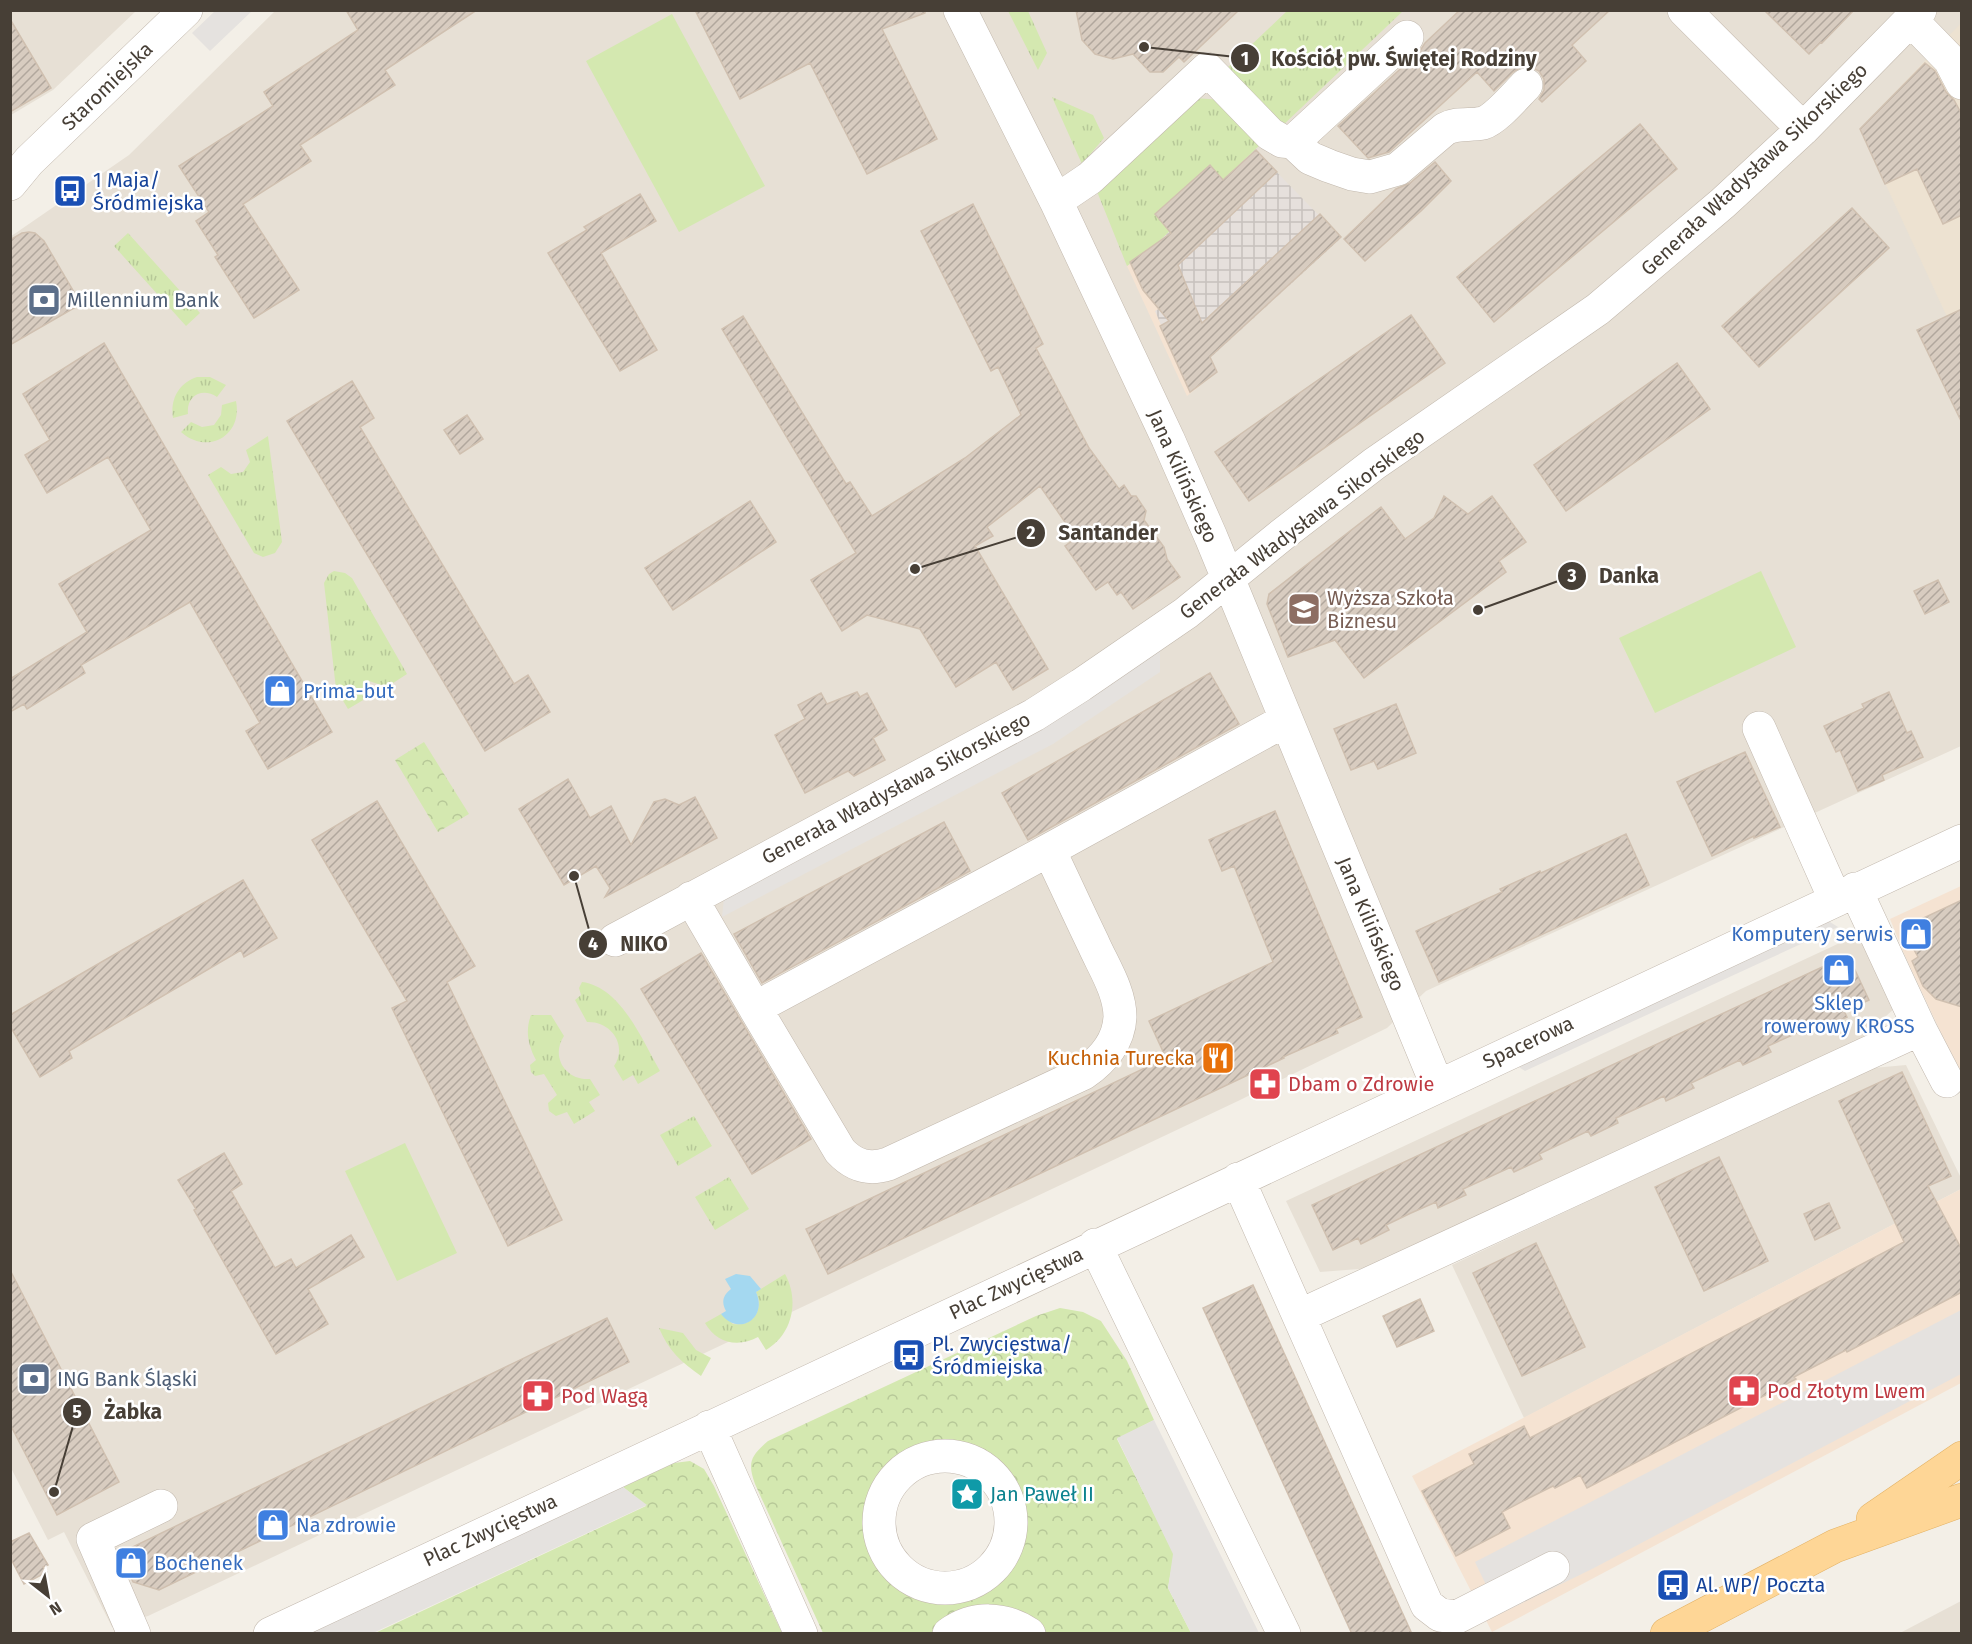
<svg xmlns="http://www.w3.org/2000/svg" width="1972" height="1644" viewBox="0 0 1972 1644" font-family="'Fira Sans',sans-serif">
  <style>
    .residential { fill: #e7e0d5 }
    .commercial { fill: #f5e3d2 }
    .industrial { fill: url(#industrial-grid) }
    .education { fill: #ede2d1 }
    .grass { fill: url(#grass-tufts) }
    .park { fill: url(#park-crowns); fill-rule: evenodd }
    .pitch { fill: #d4e8b0 }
    .parking { fill: #e5e2df }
    .water { fill: #a4d8f0 }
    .building { fill: url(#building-hatch); stroke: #d0c0b0; stroke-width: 1.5 }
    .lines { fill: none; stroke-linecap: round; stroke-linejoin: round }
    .minor-casing { stroke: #c2b8ad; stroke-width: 34 }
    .major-casing { stroke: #e3b265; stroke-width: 34 }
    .minor { stroke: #fff; stroke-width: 33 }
    .major { stroke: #fed696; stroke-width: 33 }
    .labels { text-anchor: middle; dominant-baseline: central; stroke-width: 5; stroke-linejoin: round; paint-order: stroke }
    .street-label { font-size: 20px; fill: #473f36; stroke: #fff }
    .transit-label { font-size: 20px; fill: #164399; stroke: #fff; text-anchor: start }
    .service-label { font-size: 20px; fill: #4e5e75; stroke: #fff; text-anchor: start }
    .education-label { font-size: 20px; fill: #785e54; stroke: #fff; text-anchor: start }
    .shop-label { font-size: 20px; fill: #366cbe; stroke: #fff; text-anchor: start }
    .food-label { font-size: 20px; fill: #c56008; stroke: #fff; text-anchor: end }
    .health-label { font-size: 20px; fill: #be3a42; stroke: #fff; text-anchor: start }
    .culture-label { font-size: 20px; fill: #0d838f; stroke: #fff; text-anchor: start }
    .leader { fill: none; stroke: #473f36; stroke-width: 2 }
    .callout-dot { fill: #473f36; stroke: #fff; stroke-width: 2 }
    .mark-label { font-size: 18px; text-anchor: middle; font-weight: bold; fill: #fff }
    .callout-label { font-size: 21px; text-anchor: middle; font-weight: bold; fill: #473f36; stroke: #fff; stroke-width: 5; stroke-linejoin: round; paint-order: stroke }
  </style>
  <defs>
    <pattern id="industrial-grid" width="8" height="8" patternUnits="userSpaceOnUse" patternTransform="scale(1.5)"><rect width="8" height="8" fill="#e6e0dc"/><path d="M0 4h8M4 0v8" fill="none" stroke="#c7c1bd"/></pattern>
    <pattern id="grass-tufts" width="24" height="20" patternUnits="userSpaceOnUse" patternTransform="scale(1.5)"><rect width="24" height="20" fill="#d4e8b0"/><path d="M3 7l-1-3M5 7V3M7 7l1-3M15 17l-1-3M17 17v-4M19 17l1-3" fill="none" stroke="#b7c898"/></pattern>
    <pattern id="park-crowns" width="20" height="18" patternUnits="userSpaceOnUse" patternTransform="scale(1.5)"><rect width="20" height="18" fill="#d4e8b0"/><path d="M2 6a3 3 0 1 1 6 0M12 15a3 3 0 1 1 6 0" fill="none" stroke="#b7c898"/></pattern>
    <pattern id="building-hatch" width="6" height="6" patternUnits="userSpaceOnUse" patternTransform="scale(1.5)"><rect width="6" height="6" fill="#d8ccc0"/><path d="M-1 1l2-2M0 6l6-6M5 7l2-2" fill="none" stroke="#b1a79d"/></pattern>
  </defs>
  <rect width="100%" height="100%" fill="#f3efe7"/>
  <path class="residential" d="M11,11H136L53,90L11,115Z
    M275,11H1961V746L1426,991L1387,1028L1238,1101L148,1616L112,1627L64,1532L48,1540L11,1468L10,237L129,155Z
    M1859,934L1895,1008L1859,1040L1372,1268L1320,1272L1286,1201Z
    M1906,1065L1961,1178V1189L1524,1418L1452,1265L1873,1068Z
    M1961,1601V1633H1900Z"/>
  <path class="commercial" d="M1151,249L1176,320L1210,358L1217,372L1187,396L1127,266Z
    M1961,886V1076L1905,956L1890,919Z
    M1961,1189V1383L1492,1632L1412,1476Z"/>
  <path class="industrial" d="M1255,150L1341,238L1210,358L1176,321L1161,325L1155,311L1189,292L1151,249Z"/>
  <path class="education" d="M1961,23V347L1860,129Z"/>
  <path class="grass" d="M1008,11H1028L1047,53L1038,70Z
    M1287,11H1403L1280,128L1225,70Z
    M1052,97L1093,115L1104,138L1082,164Z
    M1194,98L1224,100L1264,141L1151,249L1127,266L1096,189Z
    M128,233L200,313L186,326L114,246Z
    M197,377H210L226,385L217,397C202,387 186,396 188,414L173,418C170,399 179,383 197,377Z
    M236,401C243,435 208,456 181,432L191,422L202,427L214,425L221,415L222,405Z
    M268,436L282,542L275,553L263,557L254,553L208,475L221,467L231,474L243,472L250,462L246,450Z
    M334,571L345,573L352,578L407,674L387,687L369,681L365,699L348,709L336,689L324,583L329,574Z
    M582,982C621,987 642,1040 660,1071L638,1084L633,1075L623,1081L614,1066C628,1045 611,1021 587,1022L575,1000L581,995L579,988Z
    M531,1015H551L564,1036C550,1057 566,1081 590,1079L600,1095L589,1102L595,1111L574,1124L567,1112L556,1116L549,1111L548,1103L557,1095L544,1074L535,1076L531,1072L530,1065L536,1060C528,1045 525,1031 531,1015Z
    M694,1116L712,1146L678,1166L660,1135Z
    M729,1177L749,1209L715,1230L695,1197Z
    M785,1274C800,1301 792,1335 766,1350L758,1337C738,1348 716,1343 705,1323L721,1314L733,1324C754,1327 764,1309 756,1292Z
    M659,1328L683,1333L696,1350L711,1358L701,1376C682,1363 668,1350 659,1328Z"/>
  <path class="park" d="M424,742L469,814L438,832L395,760Z
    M1060,1308L1083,1312L1101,1321L1127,1361L1154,1420L1117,1439L1174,1554L1168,1588L1191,1633H823L755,1484C747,1462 751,1456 768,1441L1036,1316ZM949,1456C1036,1467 1026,1591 942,1587C857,1583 861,1455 949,1456Z
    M690,1461L704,1469L714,1486L782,1633L373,1634L646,1506L623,1487L674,1463Z"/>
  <path class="pitch" d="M672,14L765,186L679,232L586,61Z
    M1761,571L1796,647L1655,713L1619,638Z
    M405,1143L457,1253L397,1281L345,1171Z"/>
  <path class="parking" d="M215,11H252L210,51L192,33Z
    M1160,630V672L1053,744L722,917L726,879Z
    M1814,912L1838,927L1525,1071L1502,1056Z
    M1961,1310V1374L1594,1568L1500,1614L1475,1562Z
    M1154,1420L1259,1633H1191L1168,1588L1173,1554L1117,1438Z
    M623,1487L647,1505L373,1633L308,1634Z"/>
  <path class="water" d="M736,1274L750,1276L761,1289L756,1292C768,1318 739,1337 721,1314L726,1311C721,1302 723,1295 731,1289L725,1279Z"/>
  <path class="building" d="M346,10H477L385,70L395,85L300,145L311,161L243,204L299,290L254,318L215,257L218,255L196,221L209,212L179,166L273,106L264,92L358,30Z
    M695,10H925V13L882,29L937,139L867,174L810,63L740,99Z
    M1076,10H1239L1184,62L1179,57L1163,72H1150L1133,54L1113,59L1095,54L1082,40Z
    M1460,10H1610L1572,45L1586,61L1542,102L1539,99L1544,90V79L1539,71L1531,67H1521L1513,72L1494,91L1477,72L1389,152L1368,158L1338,126L1420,51L1425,43Z
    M1764,10H1854L1822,43L1821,42L1809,54Z
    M10,19L51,88L10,112Z
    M1925,63L1935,71L1946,92L1954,100L1962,115V215L1943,224L1917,169L1885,184L1860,129Z
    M1640,124L1677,169L1494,322L1457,277Z
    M1256,150L1277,172L1178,265L1202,323L1320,214L1341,237L1210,357L1217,372L1190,392L1160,326L1169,321L1143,290L1130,262L1171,233L1155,214L1210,165L1223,180Z
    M1435,162L1451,181L1421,211L1365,261L1344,239L1396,189L1410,183Z
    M640,194L656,221L601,253L657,350L620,371L548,253L587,230L584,227Z
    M973,204L1043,344L1036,348L1089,448L1119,489L1124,485L1131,496H1136L1146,511L1144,520L1164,547L1167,559L1180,577L1133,609L1121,592L1117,595L1108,582L1096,590L1065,546L1076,538L1040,486L987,527L993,536L975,546L1048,669L1013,690L996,662L956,687L920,629L867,615L842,631L811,580L856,553L722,329L743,316L846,484L850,482L872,516L965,458L1021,415L998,367L991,371L921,231Z
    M1852,208L1889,248L1759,367L1722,326Z
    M29,232L35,233L44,241L81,304L10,345V240L22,233Z
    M1962,309V423L1917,330Z
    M1411,315L1445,363L1249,501L1215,452Z
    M104,343L332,732L268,769L246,731L260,723L190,602L81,665L85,673L27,709L24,704L10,712V679L87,632L59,584L151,530L108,457L47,493L25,455L50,440L23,394Z
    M1677,363L1710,409L1566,511L1534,465Z
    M352,381L374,418L360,427L514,684L528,675L550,712L485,751L287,421Z
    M467,415L483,439L460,454L444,430Z
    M1444,496L1468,514L1492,496L1526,542L1499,561L1506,572L1364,678L1335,640L1288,657L1267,604L1269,594L1381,507L1405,539L1434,518Z
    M750,501L776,542L673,610L645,568Z
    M1938,580L1949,602L1925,614L1914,591Z
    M1210,673L1239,724L1028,840L1002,793Z
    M857,692L860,697L867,693L887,730L873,738L885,760L854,776L848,771L805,793L775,735L805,719L798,705L821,693L827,704Z
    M1889,692L1907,733L1911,731L1923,757L1882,775L1884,780L1858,791L1840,750L1836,752L1824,726L1864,708L1862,704Z
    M1396,704L1416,753L1378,769L1374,761L1351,770L1334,729Z
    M1745,752L1780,827L1754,838V836L1712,856L1677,782Z
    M568,779L590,818L611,806L631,845L654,802L665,799L679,805L695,797L717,838L605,897L610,888L596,866L564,885L519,809Z
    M377,801L475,966L447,982L562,1220L508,1246L392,1008L407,1001L312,840Z
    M1275,811L1362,1017L1336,1029L1338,1033L1283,1057L1284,1058L828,1274L806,1229L1166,1058L1149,1021L1273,962L1234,866L1222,871L1209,840Z
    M944,822L970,871L762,983L734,934Z
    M1626,834L1649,885L1439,982L1416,931L1502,892L1500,889L1540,871L1541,873Z
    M243,880L277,938L244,957L241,950L69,1051L72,1058L40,1077L10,1026V1015Z
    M1962,900V1007L1936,999L1923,986L1912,961L1918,957L1902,928Z
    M701,953L811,1139L752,1174L641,989Z
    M1848,955L1869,1000L1844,1011L1847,1017L1819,1029L1817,1024L1768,1046L1771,1052L1743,1065L1740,1060L1691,1083L1694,1088L1666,1101L1664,1096L1616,1118L1618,1123L1591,1136L1588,1131L1539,1154L1542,1159L1514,1172L1511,1167L1463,1189L1466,1195L1438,1208L1436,1202L1411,1213L1386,1225L1389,1230L1361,1244L1358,1238L1333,1250L1312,1205Z
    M1902,1072L1951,1176L1928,1186L1962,1250V1292L1847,1352L1846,1350L1794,1377L1796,1379L1587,1488L1580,1475L1555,1488L1553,1486L1527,1499L1502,1512L1510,1528L1456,1556L1422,1491L1474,1464L1469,1454L1524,1426L1530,1438L1904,1242L1839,1101Z
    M224,1153L242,1184L231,1191L275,1268L291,1259L296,1268L351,1235L364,1257L308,1289L328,1324L276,1354L194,1210L196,1209L178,1180Z
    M1719,1157L1768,1261L1704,1291L1655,1187Z
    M1829,1203L1840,1228L1815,1240L1804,1214Z
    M1536,1243L1585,1347L1522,1376L1473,1273Z
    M10,1270L119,1482L57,1515L10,1424Z
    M1253,1285L1290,1366L1412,1634H1352L1203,1308Z
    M1420,1299L1434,1331L1397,1347L1383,1316Z
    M607,1318L629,1362L159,1590L133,1582L120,1553Z
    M29,1533L48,1565L43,1567L47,1572L24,1584L10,1557V1542Z"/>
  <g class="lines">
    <g class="minor-casing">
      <path id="minor" d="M960,10L1056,201L1168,439L1211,537L1437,1085
        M1684,10L1803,129
        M1911,20L1950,60L1962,83
        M1293,142L1407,37
        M10,184L29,161L186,10
        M1056,201L1090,178L1207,69L1270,134L1282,141L1293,142L1310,158L1329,166L1352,174L1370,177L1398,169L1445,129C1458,122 1470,126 1483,123C1496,119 1516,95 1526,85
        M1759,728L1835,899
        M1049,850C1064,881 1078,912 1093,943C1103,966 1120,991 1120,1017C1119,1041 1103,1060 1084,1073L888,1164C869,1170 854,1166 840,1151L755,1008L1049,850L1286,720
        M1855,889L1920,1029L1947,1081
        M691,898L755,1008
        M615,940L1034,715L1081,685L1186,613L1283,534L1374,464L1598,309L1723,203L1803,129L1920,10
        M1238,1179L1427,1605L1440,1615L1457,1617L1553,1568
        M1095,1245L1284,1634
        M1299,1316L1920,1029
        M709,1427L801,1634
        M879 1522a66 66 0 1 1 132 0a66 66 0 1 1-132 0Z
        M134,1634L93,1539L161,1506
        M270,1634L1962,841
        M949,1634C974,1616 1004,1617 1029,1634"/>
    </g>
    <g class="major-casing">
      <path id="major" d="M1873,1519L1962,1458
        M1667,1634L1835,1546L1962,1500"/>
    </g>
    <use href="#minor" class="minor"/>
    <use href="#major" class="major"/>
  </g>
  <defs>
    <g id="bus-square" transform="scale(1.725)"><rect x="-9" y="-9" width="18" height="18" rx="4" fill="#1a4fb4" stroke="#fff"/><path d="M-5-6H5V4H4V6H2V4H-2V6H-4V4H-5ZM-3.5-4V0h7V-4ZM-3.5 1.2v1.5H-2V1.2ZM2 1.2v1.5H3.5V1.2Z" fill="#fff"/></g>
    <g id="bank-square" transform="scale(1.725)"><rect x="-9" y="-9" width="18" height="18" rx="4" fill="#5c6f8a" stroke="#fff"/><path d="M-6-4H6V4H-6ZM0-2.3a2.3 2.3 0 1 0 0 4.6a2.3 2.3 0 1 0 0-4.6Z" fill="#fff"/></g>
    <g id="university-square" transform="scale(1.725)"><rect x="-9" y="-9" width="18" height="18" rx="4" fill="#8d6e63" stroke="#fff"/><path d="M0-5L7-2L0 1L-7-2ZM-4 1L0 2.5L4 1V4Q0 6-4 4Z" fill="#fff"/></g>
    <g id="shop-square" transform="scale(1.725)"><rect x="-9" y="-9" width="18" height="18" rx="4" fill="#3f7fe0" stroke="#fff"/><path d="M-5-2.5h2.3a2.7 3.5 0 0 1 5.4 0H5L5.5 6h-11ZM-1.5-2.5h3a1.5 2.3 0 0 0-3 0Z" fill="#fff"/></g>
    <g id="restaurant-square" transform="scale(1.725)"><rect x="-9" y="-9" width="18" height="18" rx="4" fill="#e8710a" stroke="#fff"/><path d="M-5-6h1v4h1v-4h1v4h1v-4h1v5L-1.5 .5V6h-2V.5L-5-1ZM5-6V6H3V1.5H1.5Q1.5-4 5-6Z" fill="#fff"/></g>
    <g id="pharmacy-square" transform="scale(1.725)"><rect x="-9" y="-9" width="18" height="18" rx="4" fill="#e0444e" stroke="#fff"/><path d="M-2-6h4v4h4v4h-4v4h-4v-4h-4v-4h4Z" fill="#fff"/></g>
    <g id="sight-square" transform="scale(1.725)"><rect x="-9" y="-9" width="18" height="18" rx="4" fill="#0f9aa8" stroke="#fff"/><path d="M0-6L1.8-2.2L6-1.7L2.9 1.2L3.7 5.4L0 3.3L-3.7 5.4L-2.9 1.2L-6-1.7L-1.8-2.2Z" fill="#fff"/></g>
  </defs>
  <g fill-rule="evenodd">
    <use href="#bus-square" x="70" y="191"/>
    <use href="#bank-square" x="44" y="300"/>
    <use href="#university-square" x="1304" y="609"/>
    <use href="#shop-square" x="280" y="691"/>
    <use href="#shop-square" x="1916" y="934"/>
    <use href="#shop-square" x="1839" y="970"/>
    <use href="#restaurant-square" x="1218" y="1058"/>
    <use href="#pharmacy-square" x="1265" y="1084"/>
    <use href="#bus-square" x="909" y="1355"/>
    <use href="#bank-square" x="34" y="1379"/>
    <use href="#pharmacy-square" x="1744" y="1391"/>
    <use href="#pharmacy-square" x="538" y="1396"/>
    <use href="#sight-square" x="967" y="1494"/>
    <use href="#shop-square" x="273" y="1525"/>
    <use href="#shop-square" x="131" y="1563"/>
    <use href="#bus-square" x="1673" y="1585"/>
  </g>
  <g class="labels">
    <g class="street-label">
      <text transform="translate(107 86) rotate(-44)">Staromiejska</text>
      <text transform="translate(1754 169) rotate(-43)">Generała Władysława Sikorskiego</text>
      <text transform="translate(1183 476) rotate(66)">Jana Kilińskiego</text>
      <text transform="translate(1302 524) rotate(-37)">Generała Władysława Sikorskiego</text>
      <text transform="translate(896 788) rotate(-28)">Generała Władysława Sikorskiego</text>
      <text transform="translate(1371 924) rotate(67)">Jana Kilińskiego</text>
      <text transform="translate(1528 1042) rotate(-25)">Spacerowa</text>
      <text transform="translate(1016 1283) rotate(-25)">Plac Zwycięstwa</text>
      <text transform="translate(490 1530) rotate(-25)">Plac Zwycięstwa</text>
    </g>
    <g class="transit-label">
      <text x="93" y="180">1 Maja/<tspan x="93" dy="23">Śródmiejska</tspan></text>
      <text x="932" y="1344">Pl. Zwycięstwa/<tspan x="932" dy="23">Śródmiejska</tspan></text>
      <text x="1696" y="1585">Al. WP/ Poczta</text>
    </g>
    <g class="service-label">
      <text x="67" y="300">Millennium Bank</text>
      <text x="57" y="1379">ING Bank Śląski</text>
    </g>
    <g class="education-label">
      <text x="1327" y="598">Wyższa Szkoła<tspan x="1327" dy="23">Biznesu</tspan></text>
    </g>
    <g class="shop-label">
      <text x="303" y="691">Prima-but</text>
      <text x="1893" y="934" text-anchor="end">Komputery serwis</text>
      <text x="1839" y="1003" text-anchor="middle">Sklep<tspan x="1839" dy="23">rowerowy KROSS</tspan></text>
      <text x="296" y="1525">Na zdrowie</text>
      <text x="154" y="1563">Bochenek</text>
    </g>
    <g class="food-label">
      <text x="1195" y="1058">Kuchnia Turecka</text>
    </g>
    <g class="health-label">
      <text x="1288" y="1084">Dbam o Zdrowie</text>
      <text x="1767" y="1391">Pod Złotym Lwem</text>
      <text x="561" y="1396">Pod Wagą</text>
    </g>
    <g class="culture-label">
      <text x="990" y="1494">Jan Paweł II</text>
    </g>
  </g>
  <path class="leader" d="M1144 47L1245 58M915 569L1031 533M1478 610L1572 576M574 876L593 944M54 1492L77 1412"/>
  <g class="callout-dot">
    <circle cx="1144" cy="47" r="6"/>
    <circle cx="915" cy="569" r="6"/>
    <circle cx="1478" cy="610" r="6"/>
    <circle cx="574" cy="876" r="6"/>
    <circle cx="54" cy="1492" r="6"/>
    <circle cx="1245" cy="58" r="15"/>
    <circle cx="1031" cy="533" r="15"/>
    <circle cx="1572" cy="576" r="15"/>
    <circle cx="593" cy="944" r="15"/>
    <circle cx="77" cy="1412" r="15"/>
  </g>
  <g class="mark-label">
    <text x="1245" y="65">1</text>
    <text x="1031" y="539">2</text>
    <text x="1572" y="582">3</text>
    <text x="593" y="950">4</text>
    <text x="77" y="1418">5</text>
  </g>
  <g class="callout-label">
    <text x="1404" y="66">Kościół pw. Świętej Rodziny</text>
    <text x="1108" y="540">Santander</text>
    <text x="1629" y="583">Danka</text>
    <text x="644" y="951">NIKO</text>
    <text x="133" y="1419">Żabka</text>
  </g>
  <rect width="1972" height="1644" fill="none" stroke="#473f36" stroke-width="24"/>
  <g transform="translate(48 1596) rotate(149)" stroke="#ffffff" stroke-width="4.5" paint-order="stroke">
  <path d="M0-4.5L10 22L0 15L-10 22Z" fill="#473f36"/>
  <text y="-9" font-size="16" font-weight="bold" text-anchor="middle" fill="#473f36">N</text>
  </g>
</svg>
